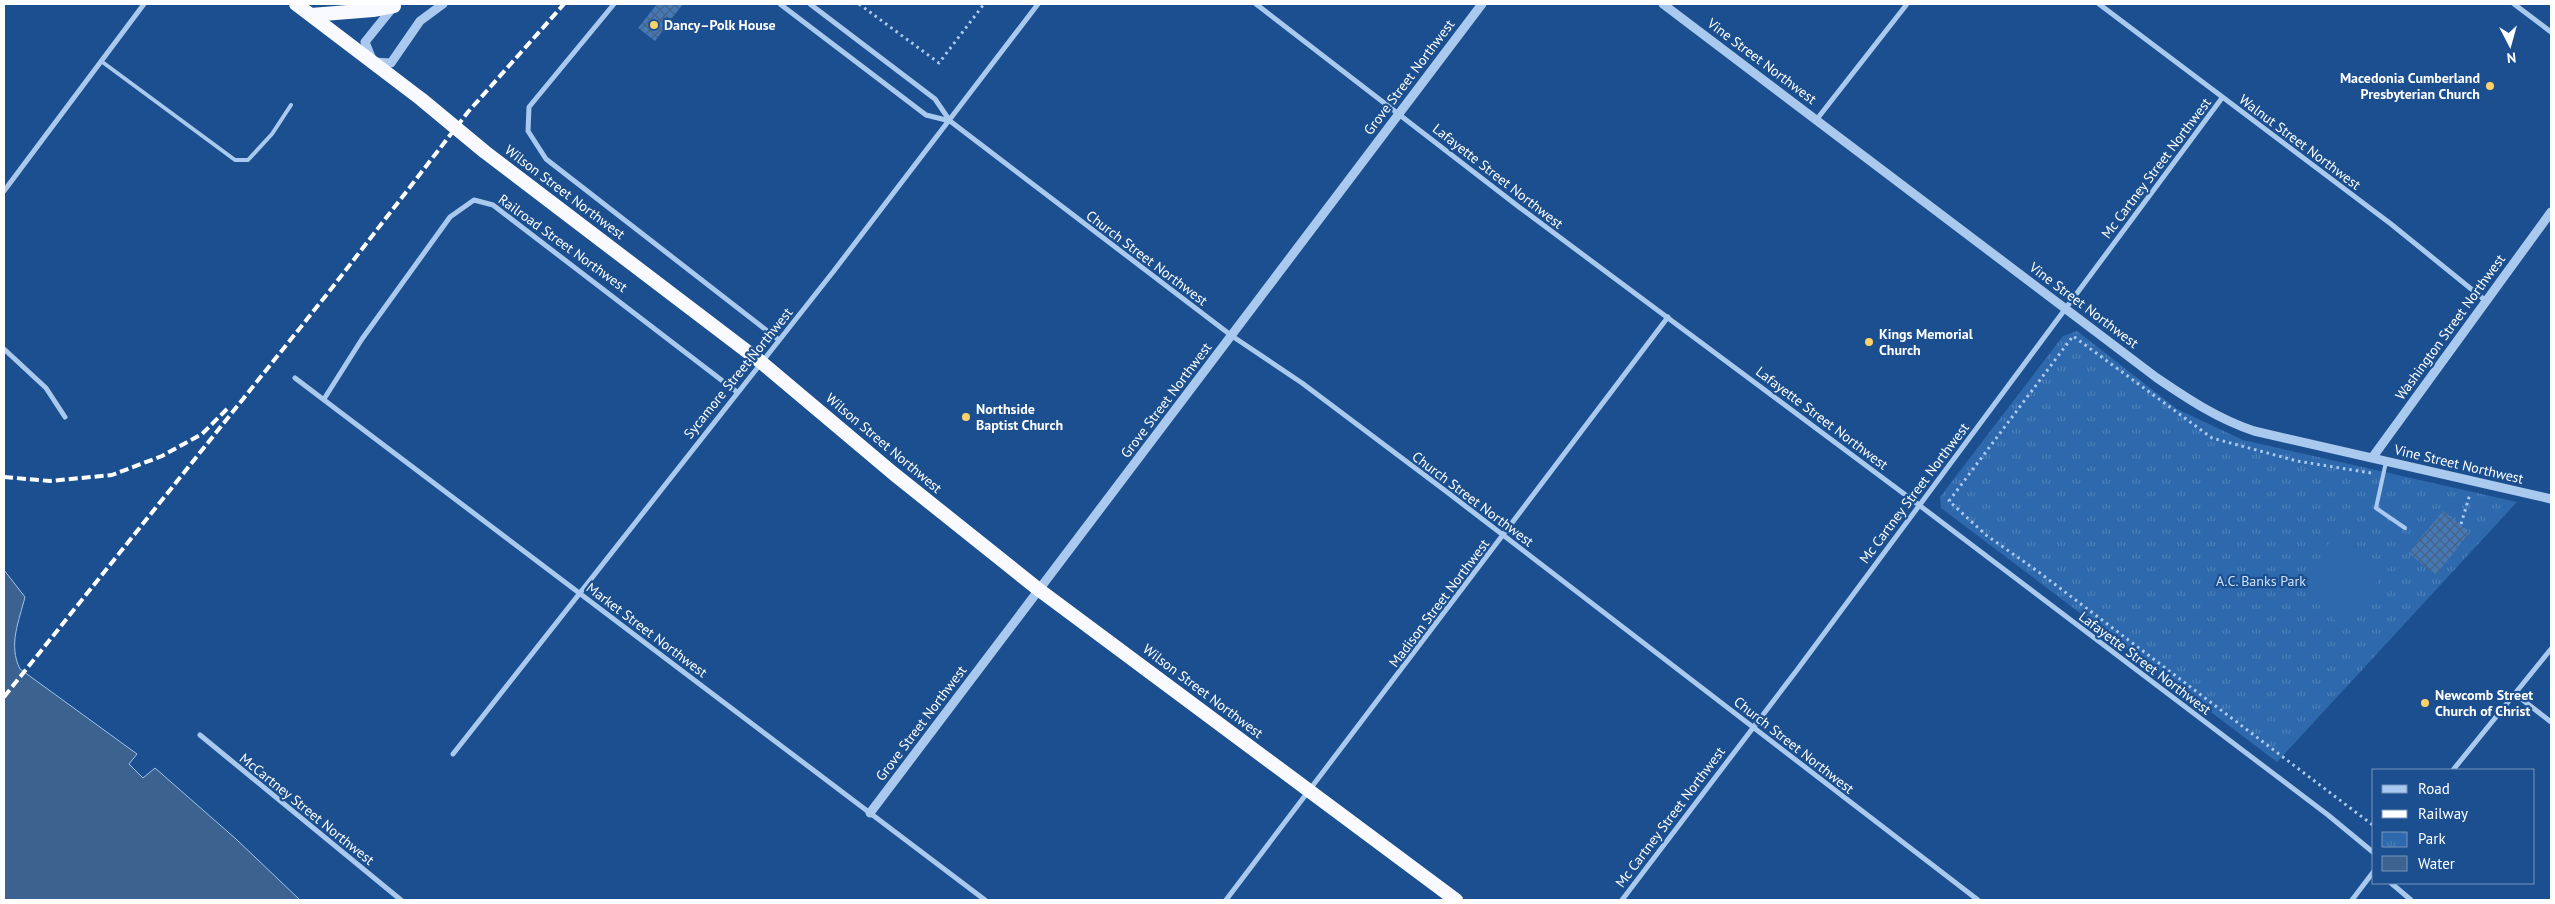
<svg xmlns="http://www.w3.org/2000/svg" width="2555" height="904" viewBox="0 0 2555 904" font-family="'PT Sans',sans-serif">
  <style>
    .park { fill: url(#park-tufts) }
    .garden { fill: #2e69ad }
    .water { fill: #3c6290; stroke: #9cc4f0 }
    .building { fill: url(#building-cross-hatch) }
    .lines { fill: none; stroke-linecap: round; stroke-linejoin: round }
    .path { stroke: #a9c9ee; stroke-width: 3; stroke-dasharray: 2.5 4; stroke-linecap: butt }
    .service { stroke: #a9c9ee; stroke-width: 4 }
    .minor { stroke: #a9c9ee; stroke-width: 5 }
    .tertiary { stroke: #a9c9ee; stroke-width: 9 }
    .trunk { stroke: #f8faff; stroke-width: 14 }
    .rail { stroke: #fff; stroke-width: 4; stroke-dasharray: 9 4; stroke-linecap: butt }
    .poi-dot { fill: #ffd166; stroke: #1b4f8f; stroke-width: 2 }
    .labels { text-anchor: middle; dominant-baseline: central; stroke-width: 4.5; stroke-linejoin: round; paint-order: stroke }
    .poi-label { font-size: 14px; font-weight: bold; fill: #fff; stroke: #1b4f8f; text-anchor: start }
    .street-label { font-size: 14px; fill: #fff; stroke: #1b4f8f }
    .park-label { font-size: 14px; fill: #cfe3fa; stroke: #1b4f8f }
  </style>
  <defs>
    <pattern id="park-tufts" width="24" height="20" patternUnits="userSpaceOnUse" patternTransform="scale(1.25)"><rect width="24" height="20" fill="#2e69ad"/><path d="M3 7l-1-3M5 7V3M7 7l1-3M15 17l-1-3M17 17v-4M19 17l1-3" fill="none" stroke="#4d80b9"/></pattern>
    <pattern id="building-cross-hatch" width="8" height="8" patternUnits="userSpaceOnUse" patternTransform="scale(1.25)"><rect width="8" height="8" fill="#4478b7"/><path d="M0 0l8 8M0 8l8-8" fill="none" stroke="#486282"/></pattern>
  </defs>
  <rect width="100%" height="100%" fill="#1b4f8f"/>
  <path class="park" d="M2077,331L2177,409L2243,440L2517,502L2277,762L1941,508L1940,497L2063,336Z"/>
  <path class="garden" d="M2334,536L2389,567L2342,627L2301,587Z"/>
  <path class="water" d="M4,570L25,597C19,621 8,645 20,669L137,754L129,764L143,778L155,768L236,839L300,900H4Z"/>
  <path class="building" d="M657,4H683L655,41L638,28Z
    M2443,511L2470,532L2436,575L2408,553Z"/>
  <g class="lines">
    <path class="path" d="M859,4L939,63L984,4
      M2371,473L2297,461L2212,438L2073,336L1949,501L1986,535L2040,573L2374,826
      M2461,524L2470,494"/>
    <path class="service" d="M101,61L235,160H248L272,134L291,105
      M2386,462L2376,508L2405,528"/>
    <path class="minor" d="M614,4L529,107L528,131L546,159L779,340
      M780,4L926,115L950,121
      M810,4L935,99L950,121L1232,336L1302,383L1447,492L1978,900
      M1256,4L1519,207L1919,505L2328,815L2374,853
      M2099,4L2391,224L2486,301
      M2514,4L2551,32
      M1817,119L1907,4
      M4,191L144,4
      M4,349L46,388L65,417
      M295,378L985,900
      M324,399L362,339L450,217L474,200L493,205L737,392
      M2515,694L2551,722
      M200,735L401,900
      M453,754L833,272L1038,4
      M2453,770L2551,649
      M2391,883L2411,900
      M1226,900L1668,317
      M1622,900L1797,670L2222,98
      M2352,900L2374,871"/>
    <path class="tertiary" d="M1663,4L2157,378C2188,399 2218,419 2254,431L2551,499
      M394,6L365,42L373,62L391,63L420,21L443,4
      M2372,458L2551,212
      M870,813L1482,4"/>
    <path class="trunk" d="M296,4L421,99L485,152L761,362L894,474L1038,589L1456,900
      M311,15L373,10L394,6"/>
    <path class="rail" d="M4,477L50,481L112,475L162,456L202,434L227,409
      M4,697L328,293L468,112L564,4"/>
  </g>
  <g class="poi-dot">
    <circle cx="654" cy="25" r="5"/>
    <circle cx="2490" cy="86" r="5"/>
    <circle cx="1869" cy="342" r="5"/>
    <circle cx="966" cy="417" r="5"/>
    <circle cx="2425" cy="703" r="5"/>
  </g>
  <g class="labels">
    <g class="poi-label">
      <text x="664" y="25">Dancy–Polk House</text>
      <text x="2480" y="78" text-anchor="end">Macedonia Cumberland<tspan x="2480" dy="16">Presbyterian Church</tspan></text>
      <text x="1879" y="334">Kings Memorial<tspan x="1879" dy="16">Church</tspan></text>
      <text x="976" y="409">Northside<tspan x="976" dy="16">Baptist Church</tspan></text>
      <text x="2435" y="695">Newcomb Street<tspan x="2435" dy="16">Church of Christ</tspan></text>
    </g>
    <g class="street-label">
      <text transform="translate(1762 61) rotate(37)">Vine Street Northwest</text>
      <text transform="translate(1409 77) rotate(-53)">Grove Street Northwest</text>
      <text transform="translate(2300 142) rotate(37)">Walnut Street Northwest</text>
      <text transform="translate(2156 168) rotate(-53)">Mc Cartney Street Northwest</text>
      <text transform="translate(1498 176) rotate(38)">Lafayette Street Northwest</text>
      <text transform="translate(565 192) rotate(37)">Wilson Street Northwest</text>
      <text transform="translate(563 243) rotate(36)">Railroad Street Northwest</text>
      <text transform="translate(1147 258) rotate(37)">Church Street Northwest</text>
      <text transform="translate(2084 305) rotate(37)">Vine Street Northwest</text>
      <text transform="translate(2450 327) rotate(-54)">Washington Street Northwest</text>
      <text transform="translate(738 373) rotate(-51)">Sycamore Street Northwest</text>
      <text transform="translate(1166 400) rotate(-53)">Grove Street Northwest</text>
      <text transform="translate(1822 418) rotate(37)">Lafayette Street Northwest</text>
      <text transform="translate(884 443) rotate(40)">Wilson Street Northwest</text>
      <text transform="translate(2459 464) rotate(13)">Vine Street Northwest</text>
      <text transform="translate(1914 493) rotate(-53)">Mc Cartney Street Northwest</text>
      <text transform="translate(1473 499) rotate(37)">Church Street Northwest</text>
      <text transform="translate(1439 603) rotate(-53)">Madison Street Northwest</text>
      <text transform="translate(647 630) rotate(37)">Market Street Northwest</text>
      <text transform="translate(2145 663) rotate(37)">Lafayette Street Northwest</text>
      <text transform="translate(1203 691) rotate(37)">Wilson Street Northwest</text>
      <text transform="translate(921 723) rotate(-53)">Grove Street Northwest</text>
      <text transform="translate(1794 745) rotate(38)">Church Street Northwest</text>
      <text transform="translate(307 809) rotate(39)">McCartney Street Northwest</text>
      <text transform="translate(1670 817) rotate(-53)">Mc Cartney Street Northwest</text>
    </g>
    <g class="park-label">
      <text x="2261" y="581">A.C. Banks Park</text>
    </g>
  </g>
  <rect width="2555" height="904" fill="none" stroke="#ffffff" stroke-width="10"/>
  <rect x="2372" y="769" width="162" height="115" fill="#1b4f8f" stroke="#7695bc"/>
  <rect x="2382" y="785" width="25" height="8" fill="#a9c9ee" stroke="#7695bc"/>
  <text x="2418" y="794" font-size="15" fill="#ffffff">Road</text>
  <rect x="2382" y="810" width="25" height="8" fill="#ffffff" stroke="#7695bc"/>
  <text x="2418" y="819" font-size="15" fill="#ffffff">Railway</text>
  <rect x="2382" y="832" width="25" height="15" fill="url(#park-tufts)" stroke="#7695bc"/>
  <text x="2418" y="844" font-size="15" fill="#ffffff">Park</text>
  <rect x="2382" y="856" width="25" height="15" fill="#3c6290" stroke="#7695bc"/>
  <text x="2418" y="869" font-size="15" fill="#ffffff">Water</text>
  <g transform="translate(2510 45) rotate(174)" stroke="#1b4f8f" stroke-width="4" paint-order="stroke">
  <path d="M0-4L9 19L0 12L-9 19Z" fill="#ffffff"/>
  <text y="-8" font-size="14" font-weight="bold" text-anchor="middle" fill="#ffffff">N</text>
  </g>
</svg>
